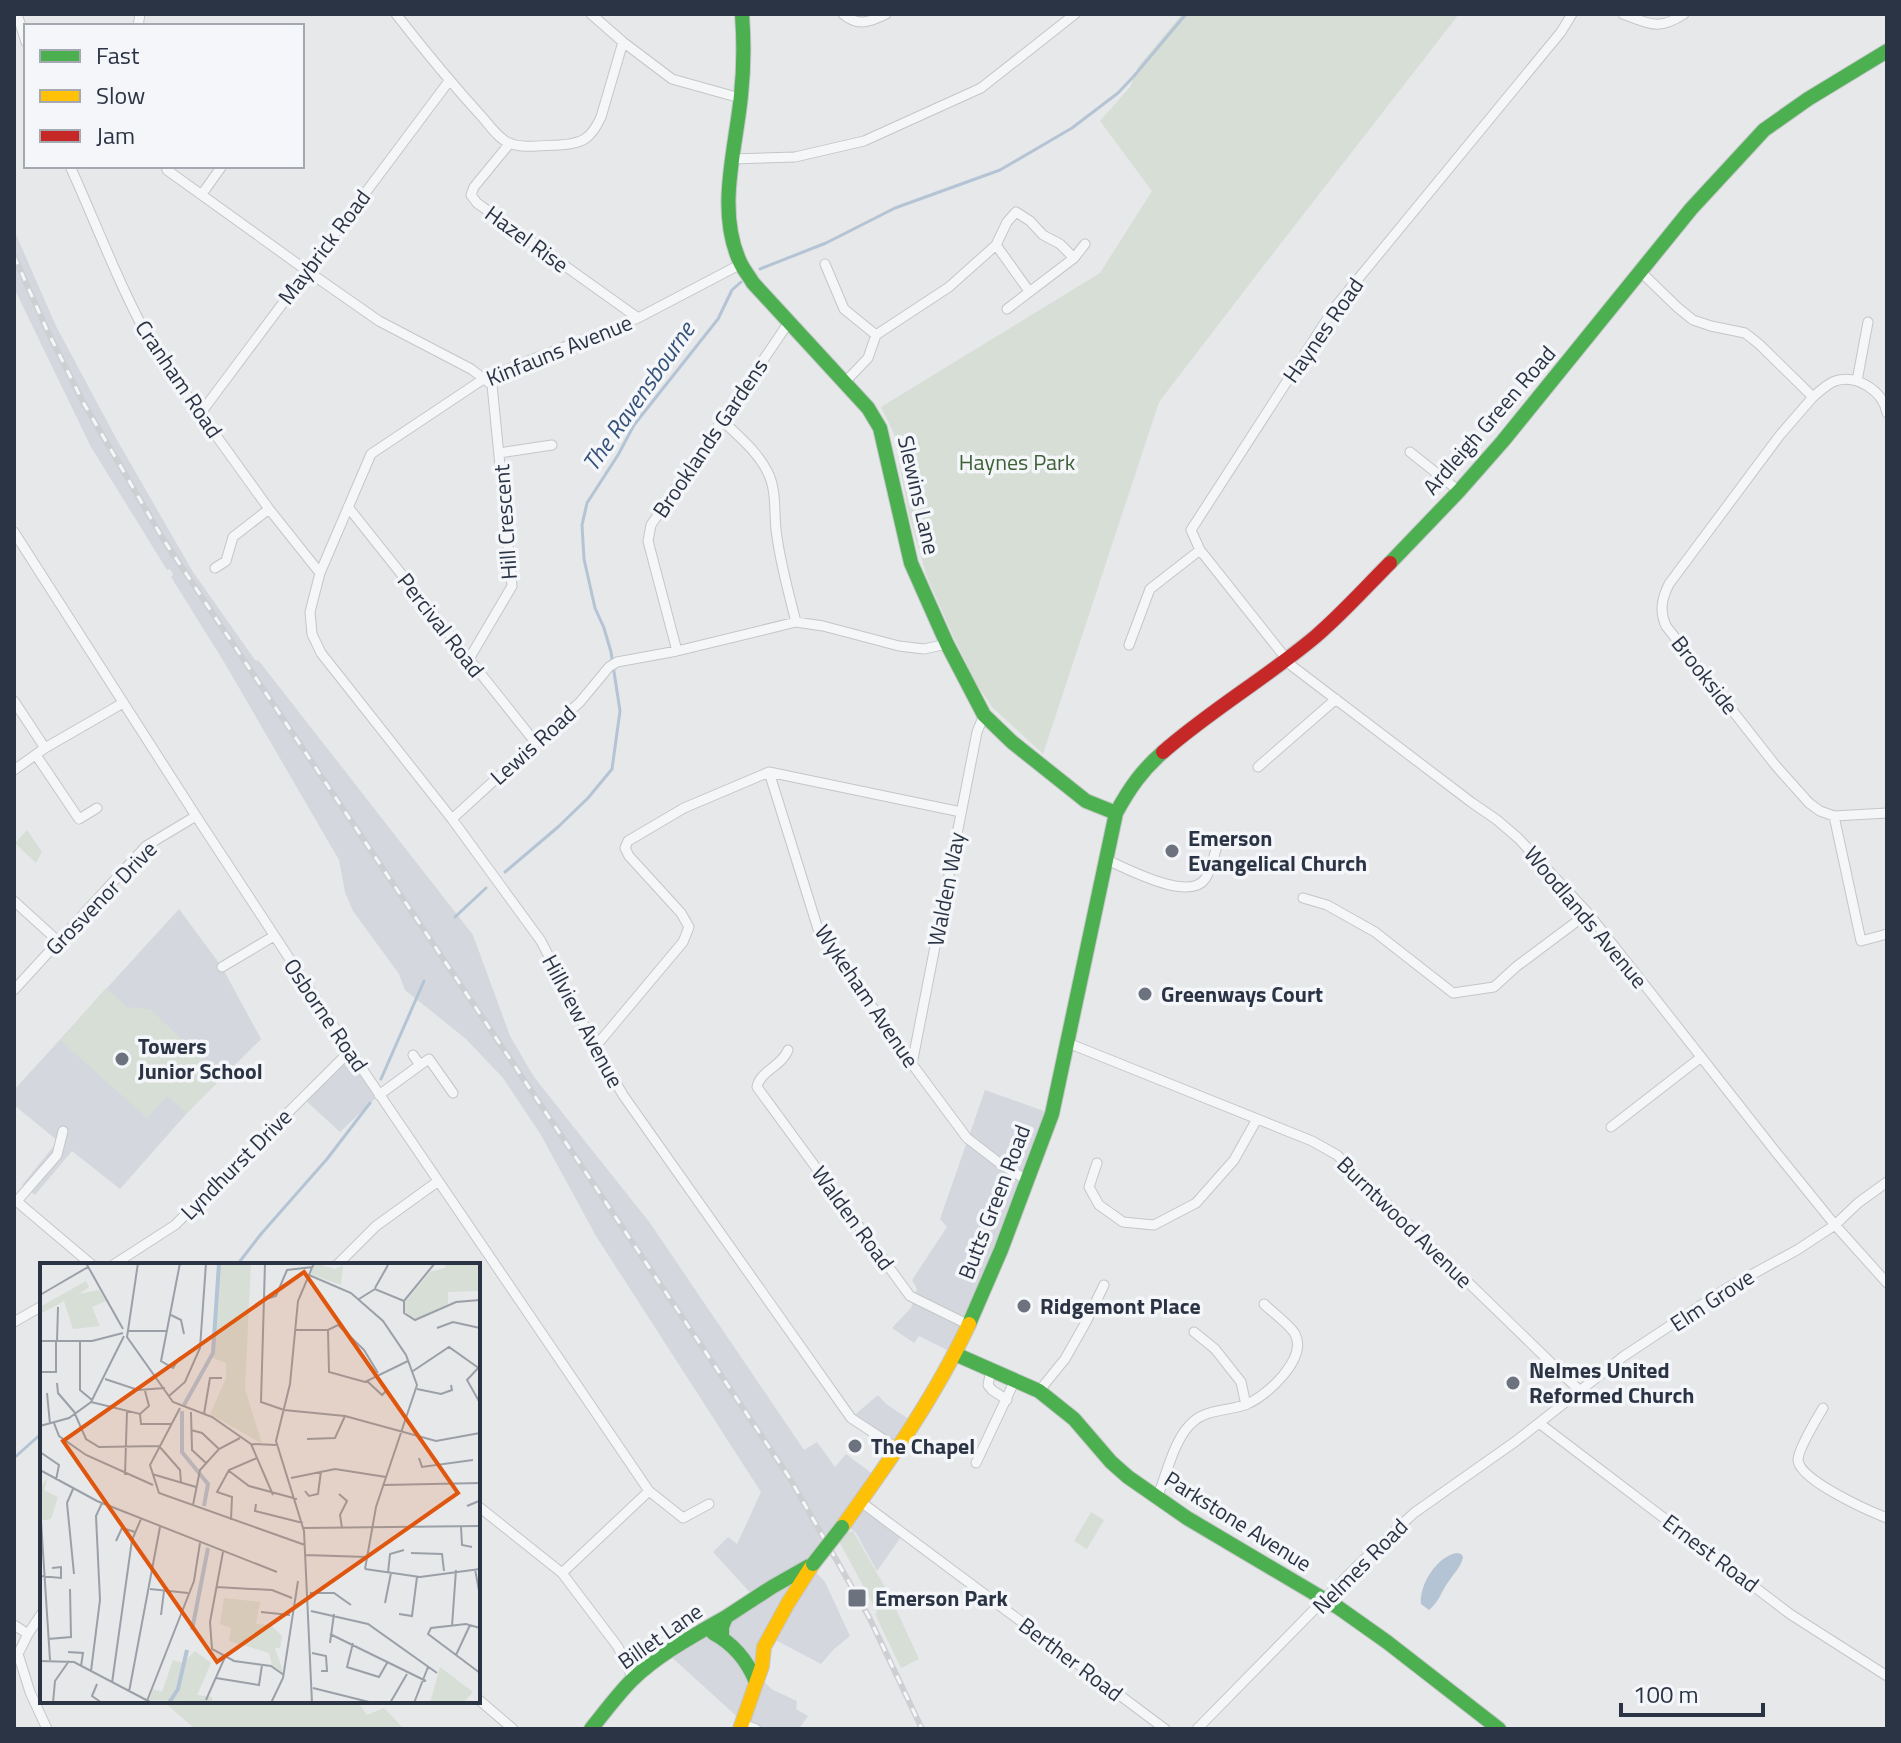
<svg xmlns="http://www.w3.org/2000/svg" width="1901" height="1743" viewBox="0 0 1901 1743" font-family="'Titillium Web',sans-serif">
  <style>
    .built { fill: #d4d7dd }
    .green { fill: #d6ded6 }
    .water { fill: #b4c4d5 }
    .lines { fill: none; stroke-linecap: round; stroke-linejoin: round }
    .stream { stroke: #b4c4d5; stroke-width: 3 }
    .street-casing { stroke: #c4c6c8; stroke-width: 11 }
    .fast-casing { stroke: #c4c6c8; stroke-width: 16 }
    .slow-casing { stroke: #c4c6c8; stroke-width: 16 }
    .jam-casing { stroke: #c4c6c8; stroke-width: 16 }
    .street { stroke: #f5f6f7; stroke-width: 9 }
    .fast { stroke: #4caf50; stroke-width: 14 }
    .slow { stroke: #ffc107; stroke-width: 14 }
    .jam { stroke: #c62828; stroke-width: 14 }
    .rail-casing { stroke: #cecfd2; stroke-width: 6 }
    .rail { stroke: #f4f6f9; stroke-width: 3; stroke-dasharray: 9; stroke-linecap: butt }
    .fast-bridge-casing { stroke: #c4c6c8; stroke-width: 16; stroke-linecap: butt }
    .fast-bridge { stroke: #4caf50; stroke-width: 14 }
    .poi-dot { fill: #6c737f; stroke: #f4f6f9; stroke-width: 3 }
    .labels { text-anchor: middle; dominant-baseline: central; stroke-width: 7; stroke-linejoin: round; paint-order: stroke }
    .street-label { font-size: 22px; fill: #2b3445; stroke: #f4f6f9 }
    .park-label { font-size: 22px; fill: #3f6138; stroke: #f4f6f9 }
    .poi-label { font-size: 22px; font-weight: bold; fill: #2b3445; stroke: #f4f6f9; text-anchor: start }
    .water-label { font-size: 24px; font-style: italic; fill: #34527a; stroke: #f4f6f9 }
    .inset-river { fill: none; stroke: #b4c4d5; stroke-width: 4 }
    .inset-road { fill: none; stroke: #9ba0a8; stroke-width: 2 }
    .view { fill: #df570f; fill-opacity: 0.15; stroke: #df570f; stroke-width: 4 }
    .inset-edge { fill: none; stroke: #2b3445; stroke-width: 4 }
  </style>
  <rect width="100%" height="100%" fill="#e6e8ea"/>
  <path class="built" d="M14,230L56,326L117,440L193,572L255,660L259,661L473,935L510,1036L534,1077L650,1223L804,1450L817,1442L835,1467L846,1454L878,1478L861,1502L903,1534L877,1571L856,1533L840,1519L807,1563L825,1582L850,1636L834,1649L821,1664L770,1637L764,1682L773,1690L797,1701L796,1709L808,1716L799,1729H740L743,1722L667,1653L754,1597L713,1552L728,1537L737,1544L761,1492L596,1236L541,1135L503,1078L466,1039L405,990L399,974L353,911L345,892L339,860L224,662L171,577L173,575L172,572L170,569L167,570L91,447L14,288Z
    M179,909L222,967L261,1039L187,1113L120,1189L72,1151L35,1195L22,1185L58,1141L14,1105V1090Z
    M350,1051L379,1095L340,1132L303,1098Z
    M985,1090L1052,1114L955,1354L919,1336L914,1343L892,1328L911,1308L917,1289L912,1280L947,1227L940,1219Z
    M878,1395L886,1404L915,1423L898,1449L851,1418Z"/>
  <path class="green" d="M1182,14H1459L1261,269L1159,402L1043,754L992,707L975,681L955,640L927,577L909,516L894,434L881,407L1100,273L1152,191L1100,121L1130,87L1138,67Z
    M27,830L42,852L36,863L15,843Z
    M106,988L127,1007L150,1009L222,1077L187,1113L167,1096L147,1118L60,1040Z
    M1091,1512L1104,1520L1087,1549L1074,1541Z
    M853,1531L890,1596L919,1659L901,1668L875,1614L877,1612L839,1541L844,1534Z
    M163,1701H357L367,1715L384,1708L404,1729H195Z"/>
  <path class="water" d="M1457,1553L1461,1554L1463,1557C1461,1567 1455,1572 1449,1581C1441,1591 1440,1601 1429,1610L1421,1604C1419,1585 1437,1556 1457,1553Z"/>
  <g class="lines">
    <path class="stream" d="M760,269L826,243L895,208L1000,170L1072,128L1118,93L1134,76L1186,14
      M505,872L558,827L588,798L612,769L620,711L611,652L604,628L595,608L584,559L582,525L587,503L618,455L634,425L718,319L732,290L741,282
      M455,917L486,888
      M381,1079L424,981
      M237,1265L261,1234L327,1159L370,1103
      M14,1458L42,1433"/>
    <g class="street-casing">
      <path id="street" d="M17,14L26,42
        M396,14C424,50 452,84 483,118C490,126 499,139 509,143C523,149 544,145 559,145C582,144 591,139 601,117L623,42
        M591,14L623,42L672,79L740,98
        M843,14C858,27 870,22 886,14
        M1572,14L1561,32L1335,307L1191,530L1200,550L1292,666L1471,802L1497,820L1518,838L1588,913L1775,1151L1835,1225L1887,1283
        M1623,14C1650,24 1658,31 1684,14
        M138,26L140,14
        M510,143L474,187L471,195L477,203L638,318
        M731,159L795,157L864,141L981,88L1075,14
        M70,166C98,228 122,293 156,352L269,509L320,573
        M166,166L167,170L306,270L379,321L471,369L492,385L512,586L469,659
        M202,194L222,166
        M996,245L1029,291
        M741,264L638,318L485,378L371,454L320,573L310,612L312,634L321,653L452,819L541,941L595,1047L623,1095L851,1418L898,1449
        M825,264L844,309L876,335
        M1641,272L1677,307L1693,320L1711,326L1745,333L1759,344L1813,397C1820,391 1827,384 1835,381C1857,374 1883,391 1887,413
        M1007,309L1074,258L1085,244
        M1857,381L1868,322
        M845,382L868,358L876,335L949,287L996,245L1007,222L1016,212L1030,221L1043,235L1060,244L1074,258
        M1813,397L1780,435L1669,584C1662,598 1659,611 1666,626L1776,766L1809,803L1820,811L1834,816L1887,813
        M200,414L449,81
        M722,420C738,436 757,451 767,471C778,491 773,515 777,537C781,566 789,594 796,622
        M1410,452L1459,491
        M499,453L552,445
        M348,507L535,742
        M14,532L196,816L350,1051L649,1491L683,1518L709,1504
        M215,568L226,561L233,537L269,509
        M1129,645L1150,589L1200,550
        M677,651L648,541L651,525L789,322
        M14,701L45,748
        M36,755L79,819L97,808
        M1258,767L1336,699
        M14,770L45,748L123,703
        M769,772L818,929L912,1064L967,1138L1002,1165L1027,1180
        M1834,816L1861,941L1887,934
        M452,819L580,702L609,667L617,662L677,651L796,622L823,626L899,646L924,649L947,644
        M1107,860C1128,869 1189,902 1205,879C1212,869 1214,854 1218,843
        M1303,898L1327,905L1375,932L1453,993L1494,987L1517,966L1588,913
        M14,901L58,941
        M222,967L274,936
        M14,990L146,846L196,816
        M1068,1043L1312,1141L1337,1155L1580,1391
        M595,1047L683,942L689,927L681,913L629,856L625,848L628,841L684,808L769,772L961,812
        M788,1050C782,1066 760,1071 757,1087L910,1296L969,1325
        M413,1055L420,1065L429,1059L453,1093
        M912,1064L977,732L984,715
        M379,1095L420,1065
        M1611,1127L1700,1058
        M1097,1163L1089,1187L1099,1205L1123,1222L1154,1225L1196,1203L1234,1160L1257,1119
        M14,1199L92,1265
        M17,1201L57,1155L63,1131
        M113,1265L175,1225L350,1051
        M337,1265L376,1226L437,1182
        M14,1322L42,1306
        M1194,1332L1215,1349L1241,1382L1246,1405
        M991,1370L988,1385L992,1390L1007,1400
        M1039,1391L1065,1359L1086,1322L1104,1285
        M1823,1408C1817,1418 1798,1450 1798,1460C1799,1480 1869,1511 1887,1518
        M1539,1423L1790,1614L1887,1676
        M976,1463L1015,1380
        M1157,1498C1167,1474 1174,1437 1194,1421C1208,1409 1230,1411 1247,1404C1267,1396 1308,1358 1295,1334C1291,1326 1271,1311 1264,1304
        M861,1502L1165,1729
        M478,1506L562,1573L618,1647L633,1679
        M562,1573L649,1491
        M42,1613L28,1634L18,1654L30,1692L47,1729
        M14,1625L28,1634
        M478,1699L513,1729
        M742,1724L756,1729
        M1197,1729L1356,1567L1414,1513L1516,1441L1624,1356L1727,1288L1797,1250L1835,1225L1858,1203L1887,1182"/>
    </g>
    <g class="fast-casing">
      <path id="fast" d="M742,14C744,41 744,68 741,95C736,149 716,210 740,262C743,269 749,276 753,283L868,408L880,428L911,563L947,644L984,715L1012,742L1086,801L1116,813
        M1390,563L1459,491L1503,441L1691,209L1764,130L1808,99L1887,51
        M969,1324L1001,1250L1052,1114L1116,813C1129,789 1142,770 1163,752
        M955,1354L1039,1391L1074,1419L1111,1462L1128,1477L1187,1518L1339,1608L1387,1642L1499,1729
        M713,1633C734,1644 747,1660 756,1682
        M722,1637V1627L726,1617L772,1587L809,1566
        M591,1729C604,1713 617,1695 632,1680C659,1654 693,1636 726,1617"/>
    </g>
    <g class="slow-casing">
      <path id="slow" d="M842,1527C889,1462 935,1397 969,1324
        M740,1729L762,1666L764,1647L788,1603L813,1564"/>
    </g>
    <g class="jam-casing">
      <path id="jam" d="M1163,752C1211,710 1266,678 1315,637C1342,614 1365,588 1390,563"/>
    </g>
    <use href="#street" class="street"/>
    <use href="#fast" class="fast"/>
    <use href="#slow" class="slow"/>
    <use href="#jam" class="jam"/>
    <g class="rail-casing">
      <path id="rail" d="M14,256L47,330L83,402L163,539L789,1477L869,1617L922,1729"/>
    </g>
    <use href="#rail" class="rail"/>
    <g class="fast-bridge-casing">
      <path id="fast-bridge" d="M813,1564L842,1527"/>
    </g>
    <use href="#fast-bridge" class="fast-bridge"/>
  </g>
  <g class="poi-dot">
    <circle cx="1172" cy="851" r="8"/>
    <circle cx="1145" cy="994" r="8"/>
    <circle cx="122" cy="1059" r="8"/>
    <circle cx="1024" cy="1306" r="8"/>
    <circle cx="1513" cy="1383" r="8"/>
    <circle cx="855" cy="1446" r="8"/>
    <rect x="847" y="1588" width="20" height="20" rx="4"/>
  </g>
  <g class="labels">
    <g class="street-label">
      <text transform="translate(527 239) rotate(36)">Hazel Rise</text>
      <text transform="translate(324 247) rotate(-53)">Maybrick Road</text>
      <text transform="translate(1323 330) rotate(-55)">Haynes Road</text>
      <text transform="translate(559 350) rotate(-22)">Kinfauns Avenue</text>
      <text transform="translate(179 379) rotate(56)">Cranham Road</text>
      <text transform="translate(1489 420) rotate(-49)">Ardleigh Green Road</text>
      <text transform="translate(710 438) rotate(-56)">Brooklands Gardens</text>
      <text transform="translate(919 495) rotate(77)">Slewins Lane</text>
      <text transform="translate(505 522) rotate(-94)">Hill Crescent</text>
      <text transform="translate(441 625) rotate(52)">Percival Road</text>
      <text transform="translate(1705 675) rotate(52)">Brookside</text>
      <text transform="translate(533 745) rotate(-42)">Lewis Road</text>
      <text transform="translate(946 889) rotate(-79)">Walden Way</text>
      <text transform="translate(101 898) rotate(-46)">Grosvenor Drive</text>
      <text transform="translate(1586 917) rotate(50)">Woodlands Avenue</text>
      <text transform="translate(867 996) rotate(56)">Wykeham Avenue</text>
      <text transform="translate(326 1015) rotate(56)">Osborne Road</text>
      <text transform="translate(583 1021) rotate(62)">Hillview Avenue</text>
      <text transform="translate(236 1164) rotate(-45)">Lyndhurst Drive</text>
      <text transform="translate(994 1202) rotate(-69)">Butts Green Road</text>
      <text transform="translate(853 1218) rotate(54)">Walden Road</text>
      <text transform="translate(1405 1222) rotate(44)">Burntwood Avenue</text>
      <text transform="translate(1712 1300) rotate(-33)">Elm Grove</text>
      <text transform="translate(1238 1521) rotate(32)">Parkstone Avenue</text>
      <text transform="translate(1711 1553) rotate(37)">Ernest Road</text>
      <text transform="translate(1360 1566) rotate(-45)">Nelmes Road</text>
      <text transform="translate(660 1636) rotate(-35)">Billet Lane</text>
      <text transform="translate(1071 1659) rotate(37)">Berther Road</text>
    </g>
    <g class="park-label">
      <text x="1017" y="462">Haynes Park</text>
    </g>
    <g class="poi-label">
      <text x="1188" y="838">Emerson<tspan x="1188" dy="25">Evangelical Church</tspan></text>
      <text x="1161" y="994">Greenways Court</text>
      <text x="138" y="1046">Towers<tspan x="138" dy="25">Junior School</tspan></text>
      <text x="1040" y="1306">Ridgemont Place</text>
      <text x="1529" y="1370">Nelmes United<tspan x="1529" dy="25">Reformed Church</tspan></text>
      <text x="871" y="1446">The Chapel</text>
      <text x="875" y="1598">Emerson Park</text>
    </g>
    <g class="water-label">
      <text transform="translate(638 396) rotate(-55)">The Ravensbourne</text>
    </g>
  </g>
  <g transform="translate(40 1263)">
    <rect width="440" height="440" fill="#e6e8ea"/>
    <path d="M178,0H211L205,126L222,181L170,151L186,115V100L173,95ZM274,0L295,6L303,2L301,22L271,11ZM405,0H440V28L408,29V41L377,56L368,54L363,42L390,9L405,5ZM46,18L49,24L39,31L59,27L66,38L52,44L60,63L33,66L24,38L0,51V44ZM8,214L4,227L18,234L11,256L0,258V225ZM184,335L220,339L216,361L231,362L242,373L240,385H235L243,409L232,402L229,390L189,378L191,365L180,361ZM155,388L171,400L157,432L172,434V439L109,437L113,426L122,429L133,397L143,400ZM400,404L433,429L423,440H390Z" fill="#d6ded6"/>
    <path class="inset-river" d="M144,142L173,90L179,0M142,148V189L168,221L164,243M152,367L168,285M129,440L138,426L147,387"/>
    <path class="inset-road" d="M46,0L83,66M98,0L87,74L133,139L172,154L211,181L236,182M225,0L221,139L244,147L305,153L396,178L440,170M269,12L311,30L343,58L366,92L377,122L336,244L325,306M335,25L348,2M0,32L48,4M319,36L335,26L364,38M223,37L236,33L247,7L273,4M364,38V50L375,57L416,39L440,37M364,38L395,0M131,52L141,57L144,71M397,65L413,59L440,65M255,67H288L298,62L324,87L338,110M288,67L289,109L325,119L368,98M88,68H127M0,78H52L83,70M17,78L18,44M40,78V127L52,137M140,94L133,105L121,98L140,0M440,103L427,117L440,140M373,108L409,84L440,106M0,109H16V78M65,116L98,127L125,125M327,118L342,132L346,128M17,120L18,130L36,151M377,126L401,131L412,127L411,122M7,130L10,161M129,133L145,119L160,85L166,0M51,139L100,151L109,143L105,128M140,145L110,202L119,230L265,282M151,149L152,187L166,200M35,151L46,176L59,184L119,183L140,207L141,220M100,151L101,161H132M164,151L170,115H182M14,160L19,173L46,192L113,222M0,163L29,155L51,139L84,73M151,167L162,170L179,186M267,176L295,175L305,153M211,181L233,232M0,189L19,202L16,217M379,195L382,204L433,197M0,207L57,238L237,309M189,208L209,223L257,236M112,211L156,224M85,212L87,148M251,215L295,206L346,214M344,222L440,220M33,226L27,240L34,311M265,228L269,233L278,231L281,208M299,231L307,238L300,252L302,265M216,241L215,248L263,260M153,242L160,207L179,186L200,175M427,243L439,238V220M191,257L192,234L177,229L189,207L217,195M1,258L10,397M421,264L422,282L432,284M264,265L440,263M76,278L82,265L95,269M183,289L170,359L172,386L194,398L231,403L244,412M371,290L402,291L404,308M265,292L327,294M325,306L380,314L440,306M435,306L440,333M348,310L350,291L364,287M0,313L21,315V304L12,305M176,324L232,327L252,335M110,326L148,330M270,330H294L311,342M345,340L351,310M271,348L328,361L397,410M221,349L250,352M359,351L372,353L377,314M121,352L124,328M412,363L416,307M440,365L426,361L391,365L388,371L440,410M290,371L386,418M8,376L31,374L30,326M290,380L294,351M313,380L307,404L339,414L347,400M28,389L43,390L41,403M272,390L286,393L287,408H281M416,392L430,362M0,398L34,399L112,440M51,408L60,337L56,253L62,240M176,415L219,422L222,402M72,420L92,277L101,256M57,421L52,433L62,440M273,425L333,440M89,429L120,264M166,437L185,394M107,438L154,318L160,280M13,440L15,418L29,398M231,440L243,415L258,318M272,440L264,268L236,178L250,121L258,38L274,0M350,440L367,411M374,440L388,404"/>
    <path class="view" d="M264,9L418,230L177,399L23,178Z"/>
    <rect width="440" height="440" class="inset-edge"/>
  </g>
  <rect width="1901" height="1743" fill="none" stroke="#2b3445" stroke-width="32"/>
  <rect x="24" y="24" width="280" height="144" fill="#f4f6f9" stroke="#a4a8b1" stroke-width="2"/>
  <rect x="40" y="50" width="40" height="12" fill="#4caf50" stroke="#a4a8b1" stroke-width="2"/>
  <text x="96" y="64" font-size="24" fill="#2b3445">Fast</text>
  <rect x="40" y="90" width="40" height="12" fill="#ffc107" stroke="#a4a8b1" stroke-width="2"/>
  <text x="96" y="104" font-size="24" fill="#2b3445">Slow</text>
  <rect x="40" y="130" width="40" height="12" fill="#c62828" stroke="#a4a8b1" stroke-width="2"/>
  <text x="96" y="144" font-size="24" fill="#2b3445">Jam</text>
  <path d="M1621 1703v12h142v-12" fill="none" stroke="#2b3445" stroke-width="4"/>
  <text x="1633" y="1703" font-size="24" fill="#2b3445" stroke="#f4f6f9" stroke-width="6" paint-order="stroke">100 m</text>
</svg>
